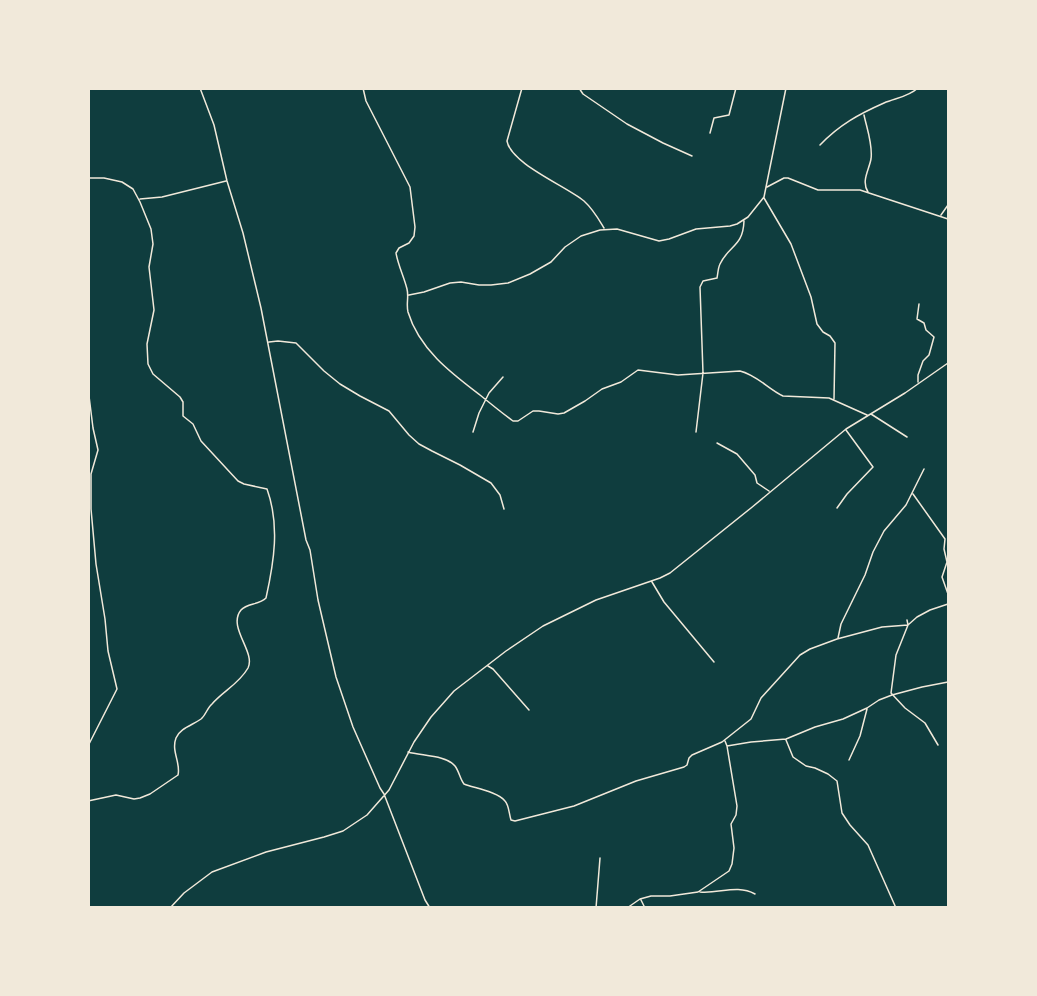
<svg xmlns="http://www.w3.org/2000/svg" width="1037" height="996" viewBox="0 0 1037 996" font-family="Inter,sans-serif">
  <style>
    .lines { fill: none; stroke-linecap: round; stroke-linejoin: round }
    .minor { stroke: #f1e9da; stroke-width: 1.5 }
  </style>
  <rect width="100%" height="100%" fill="#0f3d3e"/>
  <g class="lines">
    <path class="minor" d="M200,88L214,125L227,181L243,233L261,308L306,540L310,550L318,600L336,677L353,727L380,788L384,794L425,900L430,908
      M363,88L366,101L410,187L415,227L414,236L409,243L399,248L396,253C398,265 404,277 407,289C409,297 406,304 408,312C419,349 451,373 480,395C491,404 502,413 513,421H518L533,411H539L558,414L564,413L585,401L602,389L621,382L638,370L678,375L740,371C757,375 768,389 783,396L829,398L867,415
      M522,88L507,141C511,164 566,186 584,201C593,209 598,218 604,228
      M579,88L583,94L627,124L663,143L692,156
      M864,115C867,129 873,145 871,159C869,170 861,181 868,192
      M710,133L714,118L729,115L736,88
      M820,145C839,125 859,114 884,103C896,98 908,97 918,88
      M88,178H104L122,182L133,189L140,202L151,229L153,244L149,267L154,310L147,344L148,364L153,374L180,397L183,402V416L193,424L201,441L238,481L244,484L267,489C280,525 274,562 266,598C259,605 247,603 241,610C227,627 256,652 248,668C239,684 223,691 212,704C207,708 206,715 201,719C193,725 180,728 176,738C171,751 181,763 178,775L150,794L140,798L134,799L116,795L88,801
      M767,187L784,178H788L818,190H860L869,193L948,219
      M764,198L791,244L811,297L817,324L823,332L830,336L835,343L834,399
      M140,199L162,197L226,181
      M941,215L948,205
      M409,295L424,292L450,283L461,282L479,285H491L508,283L530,274L551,262L565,247L581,236L600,230L617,229L659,241L669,239L696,229L730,226L737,224L748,217L764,197L786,88
      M269,342L278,341L296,343L324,371L340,384L360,396L389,411L409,435L419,444L432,451L460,465L491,483L500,495L504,509
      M918,382V375L923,361L929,355L934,337L926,330L924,323L917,319L919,304
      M88,388L93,428L98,450L91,474V509L96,564L105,619L108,651L117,689L88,746
      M871,414L907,437
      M473,432L479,413L489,393L503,377
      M696,432L703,373L700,287L703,281L717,278C718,273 718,268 720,264C729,245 743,247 744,221
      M717,443L737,454L755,475L757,483L769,491
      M913,494L945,539L944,549L947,562L942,577L948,594
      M837,508L847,494L873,467L846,430
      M652,582L664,602L714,662
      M907,620L908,625L896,655L891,693L905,708L925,723L938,745
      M838,638L841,624L865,575L873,552L884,531L906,505L924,469
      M488,666L493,669L529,710
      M786,740L793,757L806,766L815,768L828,774L837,781L842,813L850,825L868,845L896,908
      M727,746L751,742L786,739L815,727L843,719L867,708L879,700L892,695L922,687L948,682
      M408,752C421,756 446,755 455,766C459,771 460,779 464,784C474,788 498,792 505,801C509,805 509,814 511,820L515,821L574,806L636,781L684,767L687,765L689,758L692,755L722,742L751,719L761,698L800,655L810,649L837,639L882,627L908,625L917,617L930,610L948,604
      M849,760L860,736L867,709
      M700,892C719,894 737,884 755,894
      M641,900L645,908
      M170,908L184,893L212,872L266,852L324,837L343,831L367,815L389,790L414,742L431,717L454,691L506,651L543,626L596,600L660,578L670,573L751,508L846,429L905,393L948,363
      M596,908L600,858
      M627,908L640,899L651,896H670L698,892L729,871L732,864L734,848L731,824L736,815L737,806L727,746L725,741"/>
  </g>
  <rect width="1037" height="996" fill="none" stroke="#f1e9da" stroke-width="180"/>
</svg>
